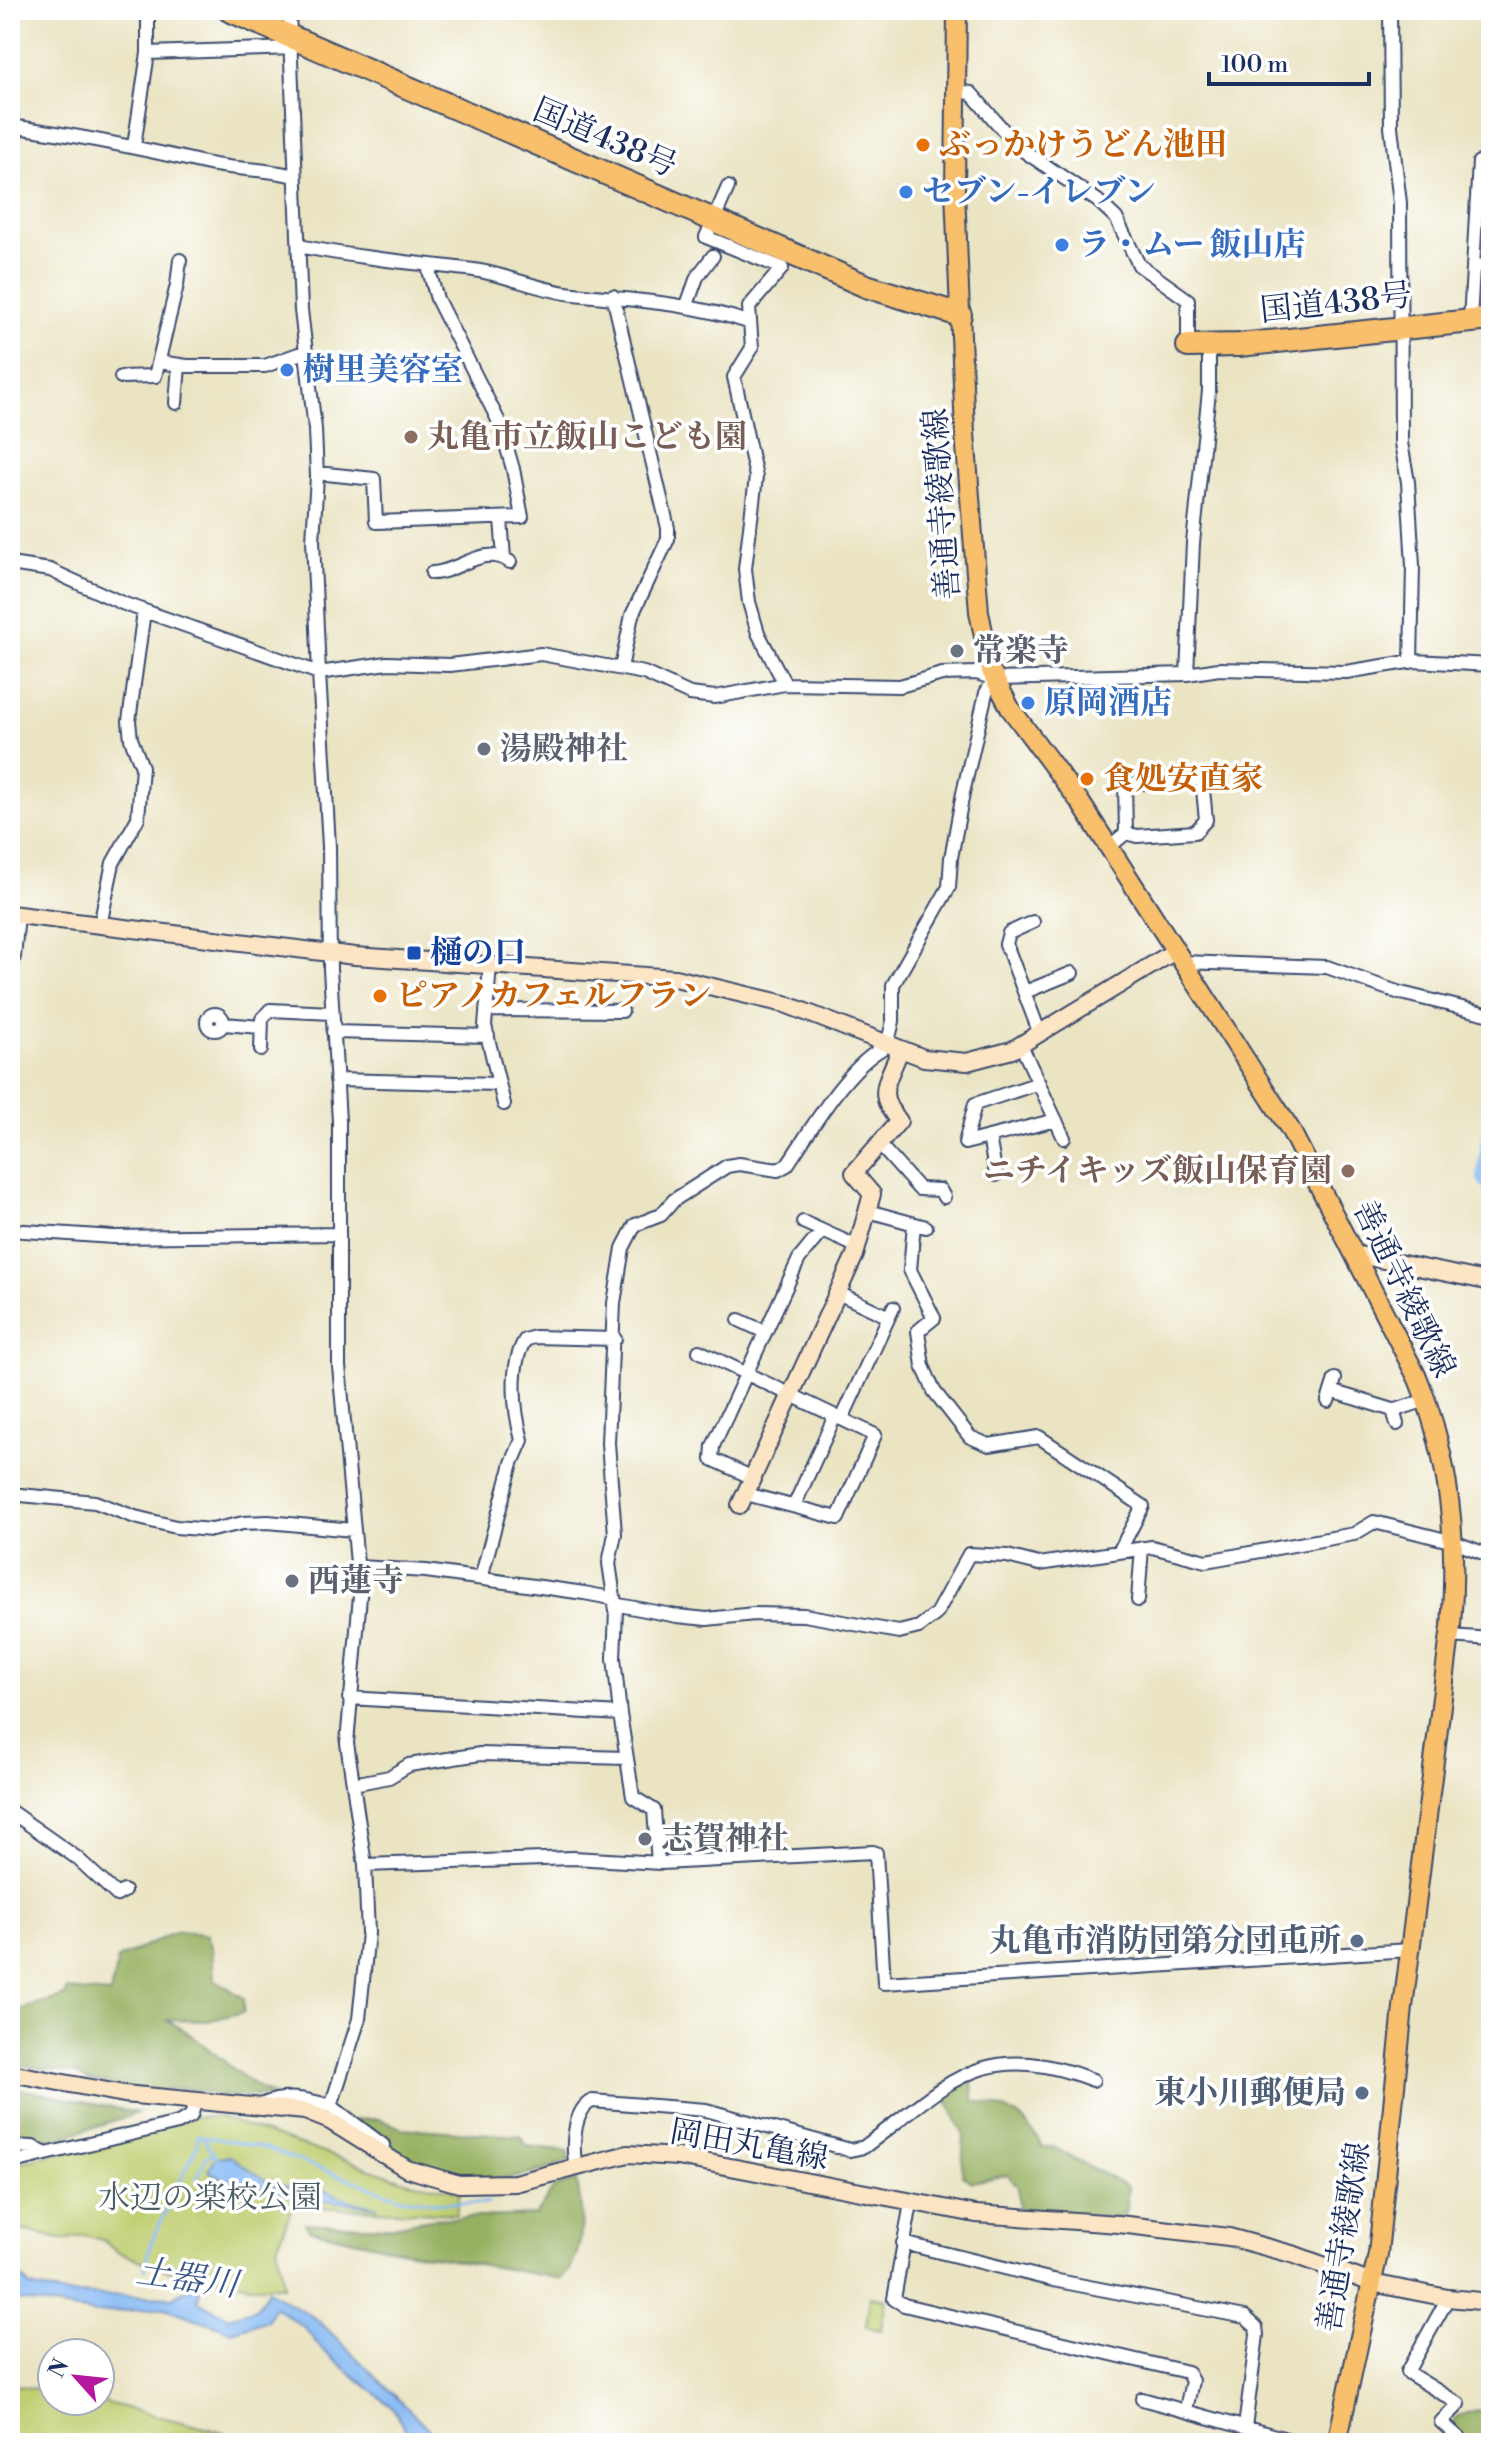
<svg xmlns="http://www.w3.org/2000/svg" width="1501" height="2453" viewBox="0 0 1501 2453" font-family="'Libre Bodoni','Noto Serif JP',serif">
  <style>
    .green { fill: #bfce70; stroke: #6d7e67; stroke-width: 2 }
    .forest { fill: #97b162; stroke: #597060; stroke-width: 2 }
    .water { fill: #86b9f3; stroke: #5074a8; stroke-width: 2 }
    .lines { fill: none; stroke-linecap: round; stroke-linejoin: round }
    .stream { stroke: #86b9f3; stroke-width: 3 }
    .river { stroke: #86b9f3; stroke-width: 20 }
    .street-casing { stroke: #3a4a6d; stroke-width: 16 }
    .secondary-casing { stroke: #3a4a6d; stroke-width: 20 }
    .primary-casing { stroke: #3a4a6d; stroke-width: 22 }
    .highway-casing { stroke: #3a4a6d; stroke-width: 26 }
    .street { stroke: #fff; stroke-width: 12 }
    .secondary { stroke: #fce5c4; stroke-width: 16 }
    .primary { stroke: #f8bf6c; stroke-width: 18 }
    .highway { stroke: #f8bf6c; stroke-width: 22 }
    .food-dot { fill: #e8710a; stroke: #fff; stroke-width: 3 }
    .shop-dot { fill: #3f7fe0; stroke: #fff; stroke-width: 3 }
    .education-dot { fill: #8d6e63; stroke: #fff; stroke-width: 3 }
    .worship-dot { fill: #6b7280; stroke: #fff; stroke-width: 3 }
    .transit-dot { fill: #1a4fb4; stroke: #fff; stroke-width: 3 }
    .service-dot { fill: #5c6f8a; stroke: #fff; stroke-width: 3 }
    .labels { text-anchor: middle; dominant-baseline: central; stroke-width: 7; stroke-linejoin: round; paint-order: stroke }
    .street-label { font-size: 32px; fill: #1b2f5e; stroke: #fff }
    .food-label { font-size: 32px; font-weight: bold; fill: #c56008; stroke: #fff; text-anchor: start }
    .shop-label { font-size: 32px; font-weight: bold; fill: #366cbe; stroke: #fff; text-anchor: start }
    .education-label { font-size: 32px; font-weight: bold; fill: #785e54; stroke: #fff; text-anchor: start }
    .worship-label { font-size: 32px; font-weight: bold; fill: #5b616d; stroke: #fff; text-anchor: start }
    .transit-label { font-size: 32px; font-weight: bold; fill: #164399; stroke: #fff; text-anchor: start }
    .service-label { font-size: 32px; font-weight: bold; fill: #4e5e75; stroke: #fff; text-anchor: end }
    .park-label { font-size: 32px; fill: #4c5f63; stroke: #fff }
    .water-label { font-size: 34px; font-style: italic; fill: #3b588b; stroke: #fff }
  </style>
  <rect width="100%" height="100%" fill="#fff"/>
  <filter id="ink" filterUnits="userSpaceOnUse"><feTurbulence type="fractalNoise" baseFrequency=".0125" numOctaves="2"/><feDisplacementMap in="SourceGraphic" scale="16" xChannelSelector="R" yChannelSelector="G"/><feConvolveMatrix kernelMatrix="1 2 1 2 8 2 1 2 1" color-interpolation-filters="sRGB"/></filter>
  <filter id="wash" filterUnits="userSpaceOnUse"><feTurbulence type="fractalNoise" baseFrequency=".006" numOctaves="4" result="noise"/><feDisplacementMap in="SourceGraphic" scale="32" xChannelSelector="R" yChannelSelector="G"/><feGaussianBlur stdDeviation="1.8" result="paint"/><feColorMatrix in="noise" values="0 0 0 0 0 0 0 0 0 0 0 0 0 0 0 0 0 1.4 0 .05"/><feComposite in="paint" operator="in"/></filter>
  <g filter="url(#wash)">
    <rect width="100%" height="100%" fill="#eae4c3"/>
    <path class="green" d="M198,2117H219L409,2182L460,2191L456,2214L293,2206L277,2246L284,2286H254L167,2270L119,2253L105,2241L85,2235L64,2240L10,2227V2165Z
      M870,2296L886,2299L881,2330L866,2327Z
      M10,2384L52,2392V2401H99L264,2443H10Z"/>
    <path class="forest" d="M178,1931L207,1935L212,1949L214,1979L244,1998V2012L207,2021L166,2020C206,2039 233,2077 275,2096H223L186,2088L150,2091L89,2081L75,2073L10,2064V2013L65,1996L67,1990L110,1994L118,1959Z
      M958,2077L972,2083L974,2101C1006,2106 1028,2116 1042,2147H1053L1128,2187L1126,2210L1121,2219L1019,2209L1018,2186L1008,2175L972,2182L962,2175L964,2135L940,2087Z
      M10,2087L138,2113L59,2138L10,2143Z
      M378,2119L402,2128L520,2136L527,2146L568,2151L569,2160C493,2195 412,2184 356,2120Z
      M576,2180C584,2211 586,2254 562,2279L394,2249L310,2230L305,2223L388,2227L431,2219L535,2215L554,2188Z
      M1477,2410L1491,2415V2443H1467L1459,2437L1442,2439L1457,2416Z"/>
    <path class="water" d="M230,2156L274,2186H314L352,2201L378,2207L271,2193L256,2184L228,2181L208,2171L216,2157Z
      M10,2274L22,2278L30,2287L63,2294L172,2297L201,2283L198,2301L228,2317L256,2309L268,2290L318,2320L443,2443H414L392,2407L321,2349L305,2328L274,2307L267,2321L231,2331L165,2308L96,2313L10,2299Z"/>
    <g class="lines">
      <path class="stream" d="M205,2136L206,2144L218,2159
        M205,2193L197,2178L206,2157L213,2153
        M145,2269L151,2242L197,2146V2135L265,2148L398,2197L441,2203H489"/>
      <path class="river" d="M1491,1139L1487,1177L1491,1182"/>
    </g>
  </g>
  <g filter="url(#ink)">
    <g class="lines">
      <g class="street-casing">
        <path id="street" d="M1390,10L1391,127L1400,203L1401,443L1408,482L1413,566L1411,662
          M148,53V10
          M956,91L971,93L1018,147L1098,201L1116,218L1139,265L1188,300V346
          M10,126C75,135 140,148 204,163C234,170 265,168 295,176
          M134,146L148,53L293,48
          M728,187L706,237L782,268L749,307L752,348L734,377L756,477L745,569L749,602L758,633L785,684
          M299,246C358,258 415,263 474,270C508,275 541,291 574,294C634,300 690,303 748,322
          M1473,265L1491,266
          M613,296L668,528V539L632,615L621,668
          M687,305L697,277L713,256
          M1470,321L1479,162
          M159,362L187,366H265L304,352
          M121,377L155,376L177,285L180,260
          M176,403L179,365
          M317,473L374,479L376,522L522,517L513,469L500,424L437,299L428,267
          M501,519L504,558
          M10,564L50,570L122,603L319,673L313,540L317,477L315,429L301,310L289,10
          M432,573C458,573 483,543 510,562
          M1187,674L1193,543L1209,391V345
          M1109,847L1126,833L1137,836L1195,832L1206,820L1202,779L1125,784L1126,833
          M1033,922L1009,933L1006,944L1040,1034
          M100,925L113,863L138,818L142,767L131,739L129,721L144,611
          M14,957L18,915
          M1183,962L1327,967L1397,992L1491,1015
          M490,965L485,1026L504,1104
          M1025,992L1072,973
          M486,1010L622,1011
          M207 1022a8 8 0 1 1 16 0a8 8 0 1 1-16 0Z
          M224,1024L261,1027
          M333,1032L488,1036
          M1021,1045L1064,1138
          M261,1050L262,1019L270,1010L332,1013
          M336,1080L499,1084
          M1039,1083L975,1104L965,1143L1056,1120
          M989,1137L996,1175
          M879,1144L919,1189L940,1190L944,1197
          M868,1211L926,1227
          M803,1222L858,1247
          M914,1224L910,1270L934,1318L918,1331L923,1366L934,1391L970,1437L989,1445L1039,1437L1143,1506L1120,1550
          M10,1230L113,1237L338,1234
          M838,1293L889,1317
          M739,1320L765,1332
          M699,1351L875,1435L838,1518L746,1494
          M1331,1391L1393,1410L1397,1424
          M1328,1401L1335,1379
          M1393,1411L1426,1400
          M842,1419L893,1308
          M753,1478L712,1459L713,1446L799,1259L822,1231
          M10,1494L95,1502L135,1517L176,1527L212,1530L243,1523L268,1522L353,1530
          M794,1506L835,1416
          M359,1567L426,1571L584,1593L611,1598L619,1605L677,1616L707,1619L754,1614L804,1615L899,1632L919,1627L936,1614L969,1554L1007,1556L1039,1564L1152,1547L1206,1561L1354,1534L1374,1522L1454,1542L1491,1556
          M481,1578L512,1463L522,1440C514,1411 509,1366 525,1340L534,1337L615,1339
          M1138,1600L1142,1548
          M1450,1636L1491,1639
          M349,1698L620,1714
          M353,1784L389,1777L409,1765L480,1754L627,1758
          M10,1811L77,1858L117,1895L124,1891
          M658,1863L654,1810L633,1797L620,1714L614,1658L616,1611L609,1563L615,1534L608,1443L614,1303L623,1248L635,1225L661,1215L674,1200L727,1166L739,1164L778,1170L787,1165C811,1130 848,1064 887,1046L893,1021V985L949,887L951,858L963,793L986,693L994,679
          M365,1865L573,1858L661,1863L873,1852L876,1853L884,1983L1410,1950
          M261,2105C285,2094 306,2099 331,2106L359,2019L368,1933L365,1865L347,1743L360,1596L339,1366V1121L330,969L329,846L319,673L387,663L450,665L541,654L644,673L690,694L715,697L785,684L900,686L942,674L977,673L994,679L1187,674L1219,669L1346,672L1414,661L1491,665
          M331,2106L383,2145L381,2156
          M10,2146L33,2147L46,2154L178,2123L191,2116L196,2100
          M10,2163L46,2154
          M577,2168C571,2150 573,2110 592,2101L706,2110L850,2150L864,2147C949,2084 980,2037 1093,2080
          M911,2203L894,2299L904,2305L1187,2372L1192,2381L1186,2410
          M903,2243L1053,2280L1245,2317L1256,2327L1257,2335L1245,2427
          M1448,2298L1407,2372L1459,2404L1441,2422L1465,2443
          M1142,2399L1301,2443"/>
      </g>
      <g class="secondary-casing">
        <path id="secondary" d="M10,914L355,956L675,978L785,1004L924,1058L967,1062L1012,1050L1175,951
          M1354,1254L1491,1282
          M740,1505L855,1255L872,1194L854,1173L899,1121C874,1093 888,1082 900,1050
          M10,2073L124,2094L305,2111L330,2121L407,2169L459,2184L515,2183L628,2154L678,2157L976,2214L1119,2224L1229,2237L1295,2255L1372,2283L1448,2298L1491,2302"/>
      </g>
      <g class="primary-casing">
        <path id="primary" d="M957,10L955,191L965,433L979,612L991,671L1010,708L1080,802L1290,1129L1418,1379C1450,1459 1458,1540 1451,1626L1403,2007L1378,2254L1337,2443"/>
      </g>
      <g class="highway-casing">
        <path id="highway" d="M229,10L866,286L960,315
          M1188,346L1239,345L1491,319"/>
      </g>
      <use href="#street" class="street"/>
      <use href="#secondary" class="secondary"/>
      <use href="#primary" class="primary"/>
      <use href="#highway" class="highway"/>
    </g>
  </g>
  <g class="food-dot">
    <circle cx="923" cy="145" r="8"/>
    <circle cx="1087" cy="779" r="8"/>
    <circle cx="380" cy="996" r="8"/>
  </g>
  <g class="shop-dot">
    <circle cx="906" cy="192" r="8"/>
    <circle cx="1062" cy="245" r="8"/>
    <circle cx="287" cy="370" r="8"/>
    <circle cx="1028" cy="703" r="8"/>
  </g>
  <g class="education-dot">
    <circle cx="411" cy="437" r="8"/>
    <circle cx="1348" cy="1171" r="8"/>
  </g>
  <g class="worship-dot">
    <circle cx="957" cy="651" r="8"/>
    <circle cx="484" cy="749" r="8"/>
    <circle cx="292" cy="1581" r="8"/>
    <circle cx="645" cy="1839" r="8"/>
  </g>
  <rect class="transit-dot" x="406" y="945" width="16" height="16" rx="4"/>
  <g class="service-dot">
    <circle cx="1357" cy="1941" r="8"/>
    <circle cx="1362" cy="2093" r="8"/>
  </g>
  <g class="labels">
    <g class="street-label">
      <text transform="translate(605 138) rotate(23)">国道438号</text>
      <text transform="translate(1336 303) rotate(-6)">国道438号</text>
      <text transform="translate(942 504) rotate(-94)">善通寺綾歌線</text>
      <text transform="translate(1404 1289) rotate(64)">善通寺綾歌線</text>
      <text transform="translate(749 2145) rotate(10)">岡田丸亀線</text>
      <text transform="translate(1344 2237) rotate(-81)">善通寺綾歌線</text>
    </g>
    <g class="food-label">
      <text x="939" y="145">ぶっかけうどん池田</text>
      <text x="1103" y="779">食処安直家</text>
      <text x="396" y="996">ピアノカフェルフラン</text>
    </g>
    <g class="shop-label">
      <text x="922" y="192">セブン-イレブン</text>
      <text x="1078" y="245">ラ・ムー 飯山店</text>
      <text x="303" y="370">樹里美容室</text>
      <text x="1044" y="703">原岡酒店</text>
    </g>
    <g class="education-label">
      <text x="427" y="437">丸亀市立飯山こども園</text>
      <text x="1332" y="1171" text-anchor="end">ニチイキッズ飯山保育園</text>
    </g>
    <g class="worship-label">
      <text x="973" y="651">常楽寺</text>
      <text x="500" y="749">湯殿神社</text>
      <text x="308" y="1581">西蓮寺</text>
      <text x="661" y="1839">志賀神社</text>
    </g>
    <g class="transit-label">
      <text x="430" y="953">樋の口</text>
    </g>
    <g class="service-label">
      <text x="1341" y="1941">丸亀市消防団第分団屯所</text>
      <text x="1346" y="2093">東小川郵便局</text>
    </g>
    <g class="park-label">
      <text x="210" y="2198">水辺の楽校公園</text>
    </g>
    <g class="water-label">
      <text transform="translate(187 2279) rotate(8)">土器川</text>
    </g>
  </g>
  <rect width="1501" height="2453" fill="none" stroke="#fff" stroke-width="40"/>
  <g transform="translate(76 2377) rotate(297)"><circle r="38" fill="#ffffff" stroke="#a4acbf" stroke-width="2"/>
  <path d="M0-6L14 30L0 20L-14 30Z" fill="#b5179e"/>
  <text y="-12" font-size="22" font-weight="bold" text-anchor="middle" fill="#1b2f5e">N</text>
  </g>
  <path d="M1209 72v12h160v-12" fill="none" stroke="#1b2f5e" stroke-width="4"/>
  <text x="1221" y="72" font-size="24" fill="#1b2f5e" stroke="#ffffff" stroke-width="6" paint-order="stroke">100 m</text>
</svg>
